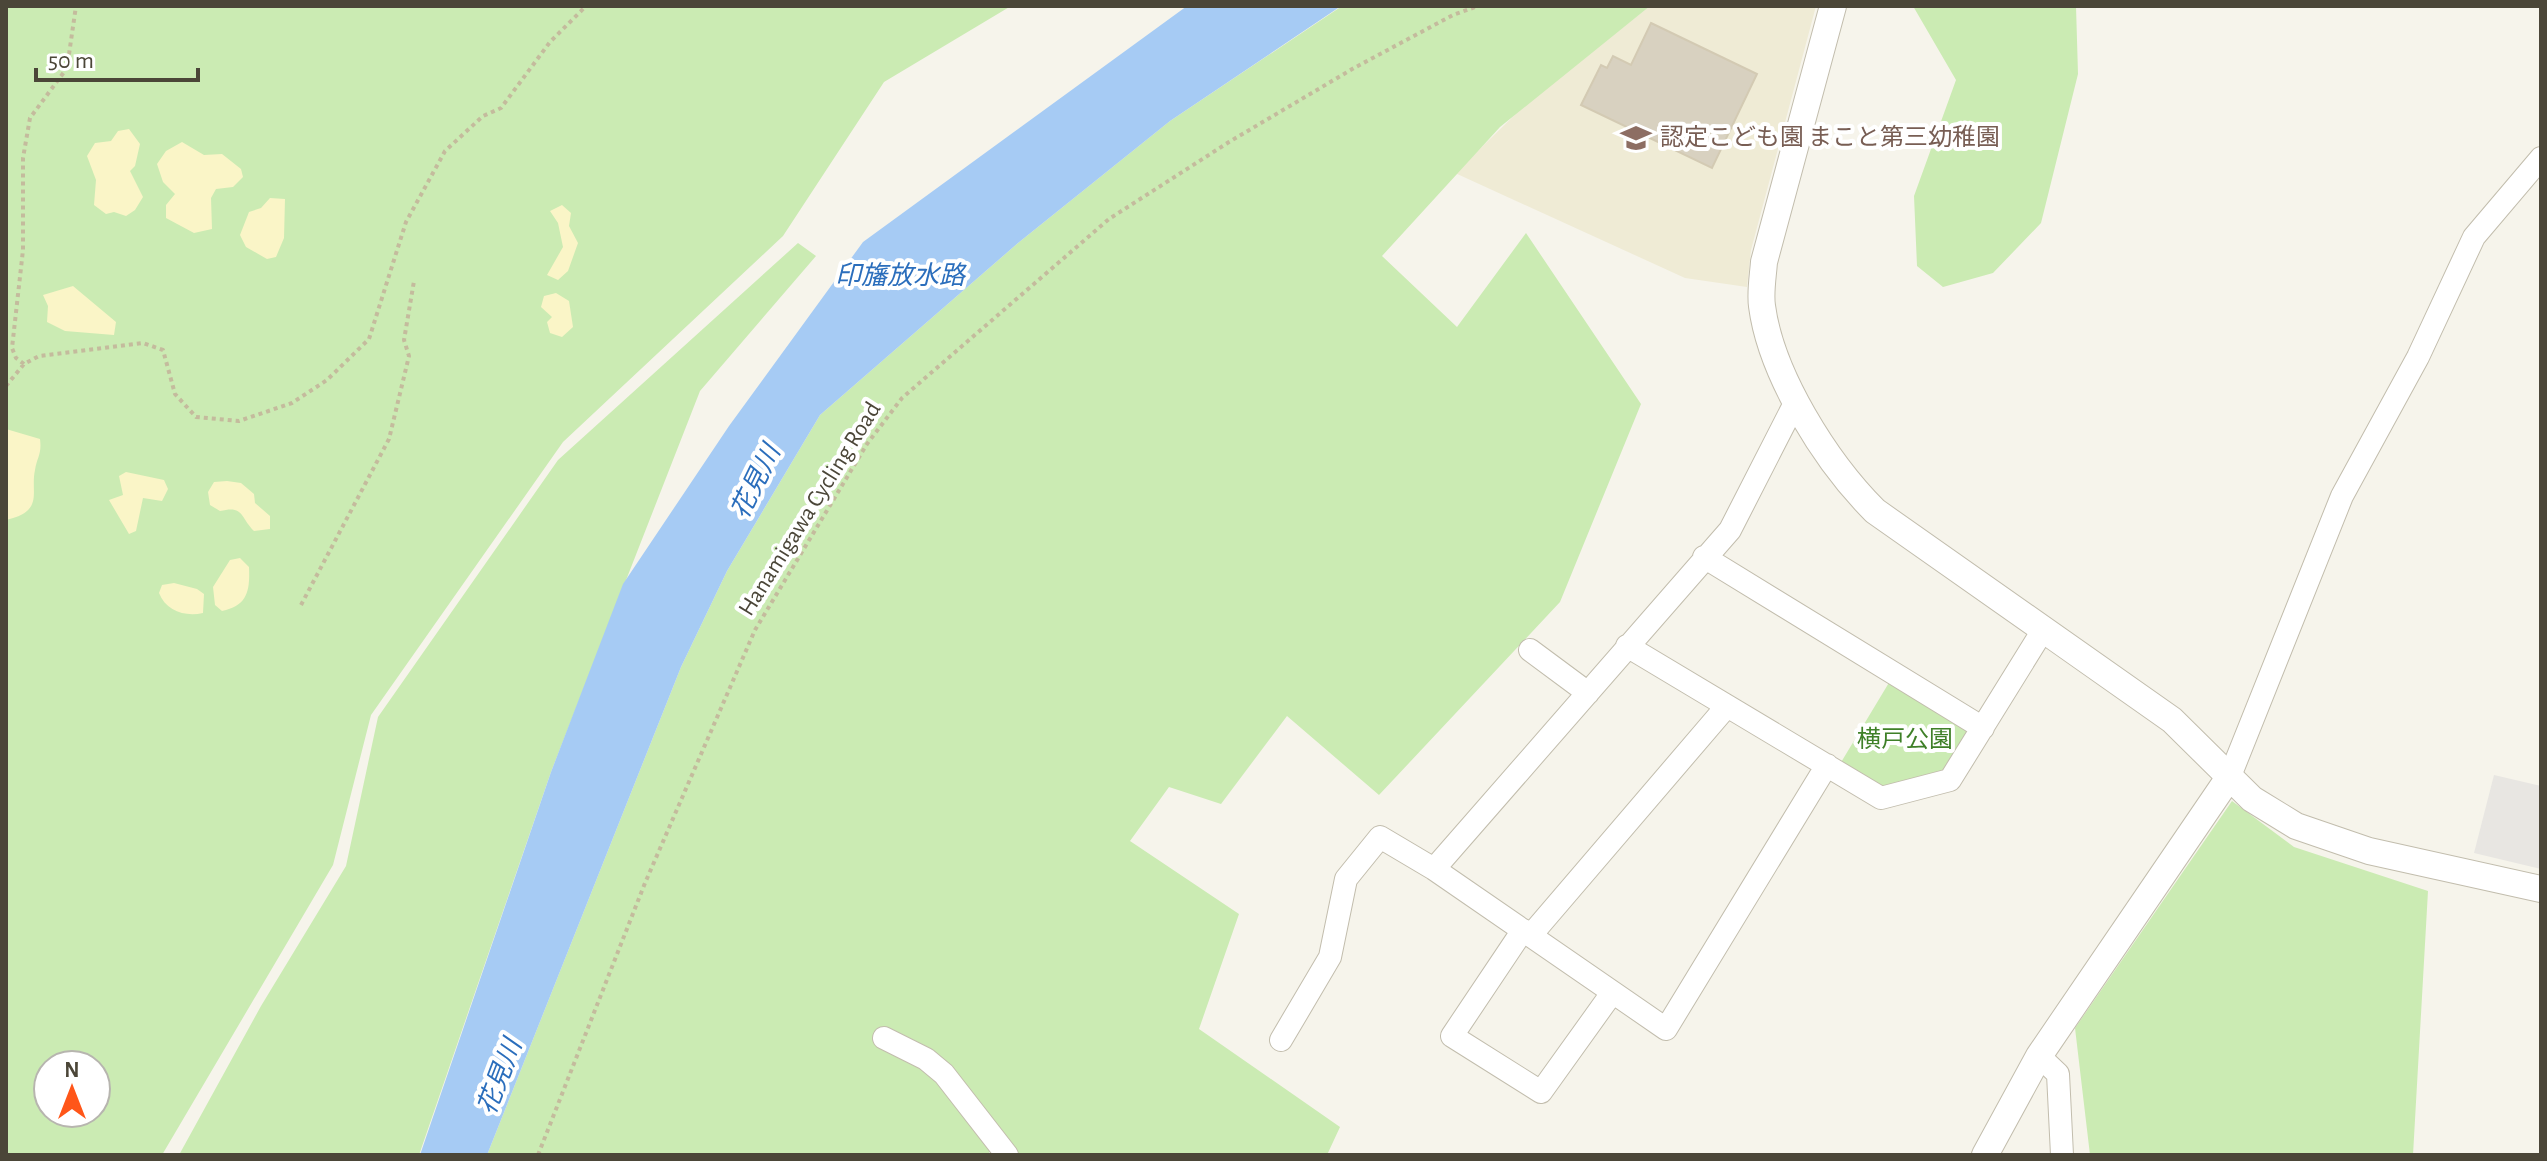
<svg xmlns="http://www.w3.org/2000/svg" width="2547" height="1161" viewBox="0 0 2547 1161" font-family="'Alegreya Sans','Noto Sans JP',sans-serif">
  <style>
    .education { fill: #efebd5 }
    .green { fill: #cbebb3; fill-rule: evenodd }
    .sand { fill: #faf5c7 }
    .parking { fill: #e8e6e2 }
    .water { fill: #a6cbf4 }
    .building { fill: #d8d1c0; stroke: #d3cab3; stroke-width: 2 }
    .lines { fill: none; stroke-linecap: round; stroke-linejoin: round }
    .minor-casing { stroke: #c2bdad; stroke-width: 24 }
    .tertiary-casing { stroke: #c2bdad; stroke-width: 28 }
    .path { stroke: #c4bb9d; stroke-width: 4; stroke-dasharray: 4 4; stroke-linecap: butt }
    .minor { stroke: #fff; stroke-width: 22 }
    .tertiary { stroke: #fff; stroke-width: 26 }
    .labels { text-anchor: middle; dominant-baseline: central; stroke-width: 8; stroke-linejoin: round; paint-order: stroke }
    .education-label { font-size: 24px; fill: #785e54; stroke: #fff; text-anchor: start }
    .street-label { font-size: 24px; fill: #4b4638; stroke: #fff }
    .park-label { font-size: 24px; fill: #3f8028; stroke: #fff }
    .water-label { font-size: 26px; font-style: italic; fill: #2b6ebc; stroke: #fff }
  </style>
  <rect width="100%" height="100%" fill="#f6f4eb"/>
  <path class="education" d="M1650,6H1816L1751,250L1747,287L1685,278L1455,173L1527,103Z"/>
  <path class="green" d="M6,6H1011L884,82L783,236L563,442L371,715L333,865L162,1155H6ZM48,1065H96V1113H48Z
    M1342,6H1650L1500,127L1382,256L1457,327L1526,233L1641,404L1560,602L1379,795L1287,716L1221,804L1169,787L1130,841L1239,914L1199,1029L1340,1127L1327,1155H1000L991,1149L988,1155H487L681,667L727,571L820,415L1018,243L1170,121Z
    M1913,6H2076L2078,74L2041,223L1993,273L1943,287L1917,266L1914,196L1956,80Z
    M798,243L816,256L700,391L551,772L419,1155H179L261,1006L346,866L378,717L558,460Z
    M1890,681L1965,726L1968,739L1950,771L1881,789L1840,764Z
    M2232,801L2294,847L2428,891L2413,1155H2090L2075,1028Z"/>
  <path class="sand" d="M129,129L140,144L135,166L130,171L143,197L135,210L126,216L114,212L106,214L94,205L96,180L87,156L95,143L111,141L118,131Z
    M182,142L204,155L222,154L241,169L243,177L233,187L216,189L211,198L212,229L194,233L166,218V205L175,194L163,182L157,164L166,151Z
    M270,198L285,199L284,238L276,257L267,259L246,247L240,235L249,212L261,208Z
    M562,205L571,213L569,226L578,243L568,271L558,280L547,275L563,247L558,223L550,211Z
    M73,286L116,322L114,335L65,331L47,322L48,306L43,295Z
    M556,293L569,301L573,327L562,337L550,333L547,322L552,317L541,307L544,296Z
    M6,429L40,439C42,454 37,457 35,470C30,493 45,511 6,520Z
    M126,472L164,480L168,489L162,501L143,498L136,531L129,534L109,500L123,495L119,476Z
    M227,481L241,483L254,494L255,503L270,516V529L254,531C240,517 244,505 220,511L210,505L208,492L214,482Z
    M240,558L249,567C250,590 248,606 222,611L215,605L213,587L230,560Z
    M174,583L197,589L204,594L203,613C185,617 166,611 159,593L162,585Z"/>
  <path class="parking" d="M2494,775L2541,786V869L2474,853Z"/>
  <path class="water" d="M1187,6H1341L1170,121L1018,243L820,415L727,571L681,667L487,1155H420L551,772L623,584L729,426L863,242Z"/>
  <path class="building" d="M1651,23L1757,74L1712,168L1581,105L1601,65L1607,68L1613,56L1631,65Z"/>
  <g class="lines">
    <g class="minor-casing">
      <path id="minor" d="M1704,557L1983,728
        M1627,646L1881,798L1950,780L2043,630
        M1530,650L1588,693
        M2230,776L2342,496L2418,357L2474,237L2541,158
        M1434,869L1730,530L1796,401
        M1523,930L1452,1036L1541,1092L1612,993
        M1531,935L1727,706
        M884,1038L926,1059L944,1074L1007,1155
        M1281,1040L1330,957L1346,879L1380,837L1434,869L1666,1029L1827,765
        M2039,1056L2058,1074L2062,1155"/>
    </g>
    <g class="tertiary-casing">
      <path id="tertiary" d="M1833,6L1764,262C1763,276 1760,292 1762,306C1771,375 1826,462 1875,511L2172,720L2252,799L2296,826L2369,851L2541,889
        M1985,1155L2039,1056L2230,776"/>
    </g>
    <path class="path" d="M24,364L16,358L12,348L23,250V158L30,118L67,68L76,6
      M6,386L24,364L39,356L143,343L163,350L175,394L196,417L239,421L292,403L327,380L369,339L406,222L445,151L483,116L501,108L550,42L586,6
      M301,605L389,439L409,356L404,340L414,281
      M538,1155L645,883L755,630L867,444L902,398L1109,219L1229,142L1354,68L1453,15L1478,6"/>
    <use href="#minor" class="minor"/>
    <use href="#tertiary" class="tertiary"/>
  </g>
  <defs>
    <g id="school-bare" transform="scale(2.4)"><path d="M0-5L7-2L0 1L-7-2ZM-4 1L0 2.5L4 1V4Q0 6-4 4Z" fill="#8d6e63" stroke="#fff" stroke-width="2.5" paint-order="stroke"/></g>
  </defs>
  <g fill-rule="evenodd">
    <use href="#school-bare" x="1636" y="138"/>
  </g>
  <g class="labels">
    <g class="education-label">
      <text x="1660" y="138">認定こども園 まこと第三幼稚園</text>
    </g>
    <g class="street-label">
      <text transform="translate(810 509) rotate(-58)">Hanamigawa Cycling Road</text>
    </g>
    <g class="park-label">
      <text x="1905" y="740">横戸公園</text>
    </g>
    <g class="water-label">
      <text x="900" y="276">印旛放水路</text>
      <text transform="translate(756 482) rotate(-64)">花見川</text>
      <text transform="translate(500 1077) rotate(-69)">花見川</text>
    </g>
  </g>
  <rect width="2547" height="1161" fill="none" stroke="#4b4638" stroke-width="16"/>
  <g transform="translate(72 1089)"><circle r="38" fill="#ffffff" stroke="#b7b5af" stroke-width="2"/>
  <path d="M0-6L14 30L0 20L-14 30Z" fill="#ff5619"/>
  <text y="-12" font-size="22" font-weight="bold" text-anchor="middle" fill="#4b4638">N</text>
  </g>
  <path d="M36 68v12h162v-12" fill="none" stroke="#4b4638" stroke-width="4"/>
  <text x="48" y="68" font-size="24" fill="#4b4638" stroke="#ffffff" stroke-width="6" paint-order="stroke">50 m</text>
</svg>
